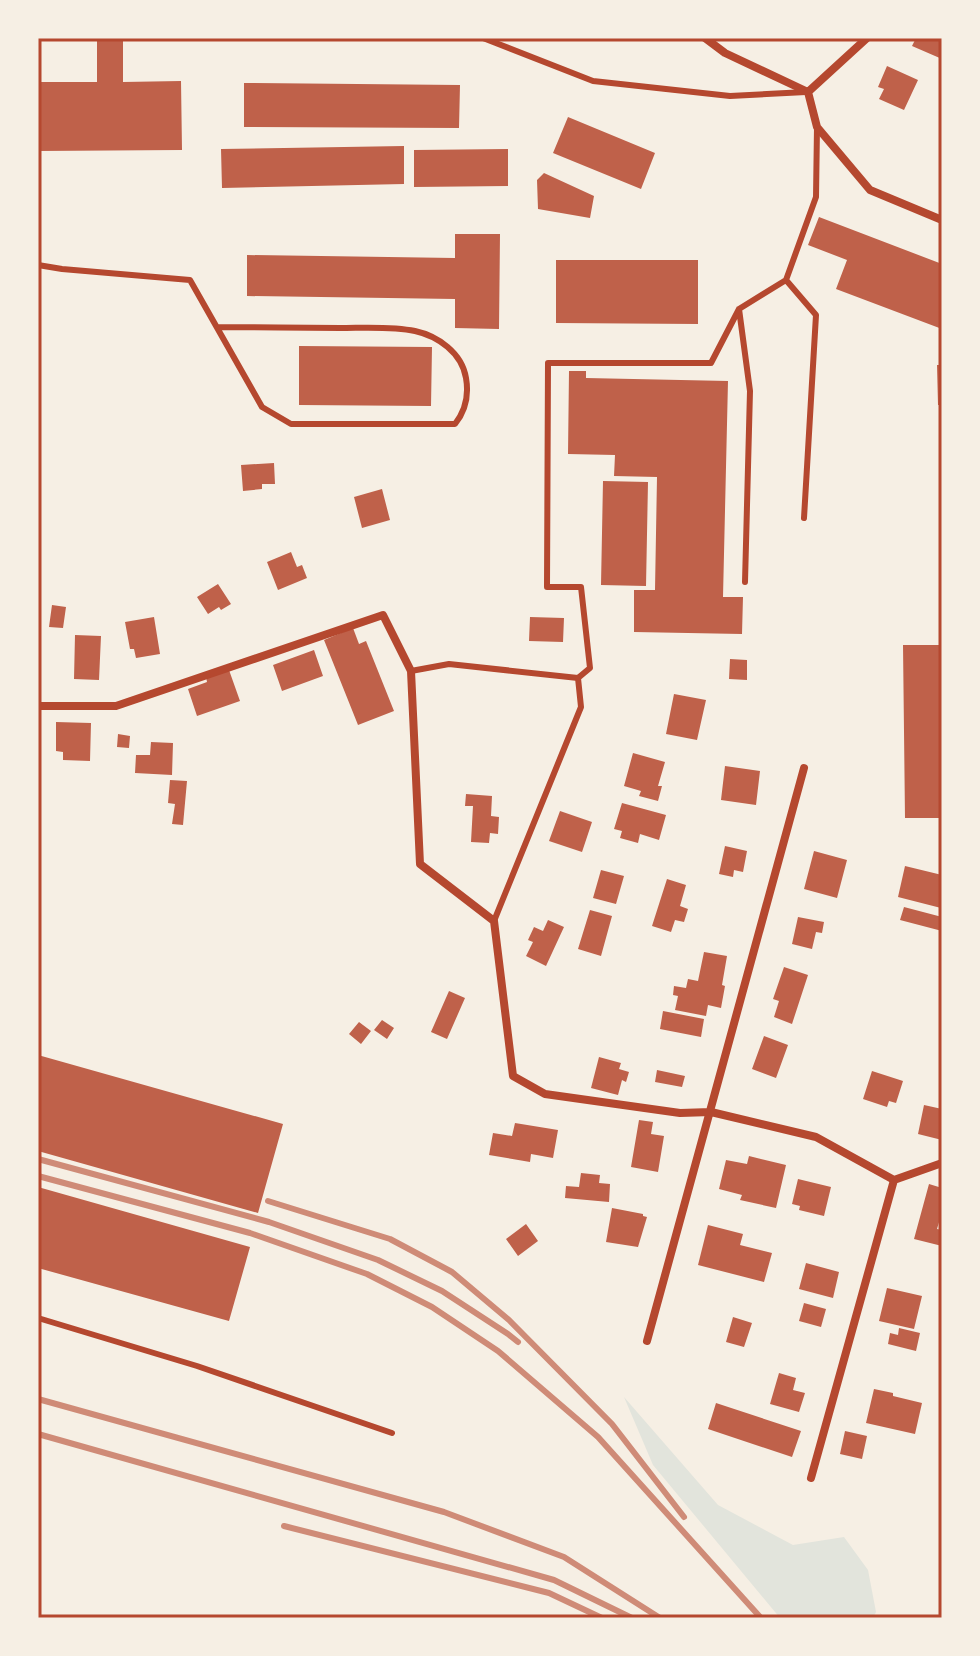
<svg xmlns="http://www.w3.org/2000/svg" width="980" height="1656" viewBox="0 0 980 1656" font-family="Commissioner,sans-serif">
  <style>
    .green { fill: #e2e4dc }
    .building { fill: #bf614a }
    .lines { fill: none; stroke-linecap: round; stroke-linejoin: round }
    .service { stroke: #b5482f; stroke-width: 6 }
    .minor { stroke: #b5482f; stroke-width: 8 }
    .rail { stroke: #cf8b77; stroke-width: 6 }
    .neatline { fill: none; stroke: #b5482f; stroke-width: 3 }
  </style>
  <rect width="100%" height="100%" fill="#f6efe4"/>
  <path class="green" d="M624,1397L718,1505L793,1545L844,1537L868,1570L876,1612L873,1618H780L653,1465Z"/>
  <path class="building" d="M916,38H942V59L912,46Z
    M97,40H123V82L181,81L182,150L38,151V82H97Z
    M887,66L918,80L904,110L879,99L884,89L878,87Z
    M244,83L460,85L459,128L244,127Z
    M568,117L655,153L641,189L553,153Z
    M404,146V184L222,188L221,149Z
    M508,149V186L414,187V150Z
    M544,173L594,196L590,218L538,209L537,180Z
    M819,217L942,264V329L836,289L847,260L808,245Z
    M455,234H500L499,329L455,328V299L247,296V255L455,258Z
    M556,260H698V324L556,323Z
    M299,346L432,347L431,406L299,405Z
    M937,365H942V405H938Z
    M569,371H586V378L728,381L723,597H743L742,634L634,632V590H655L657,477L614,476L615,455L568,454Z
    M274,463L275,484H262V489L243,491L241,465Z
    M603,481L648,482L646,586L601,585Z
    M382,489L390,520L362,528L354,497Z
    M291,552L297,567L302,565L307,578L278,590L267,562Z
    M218,584L231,604L221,610L219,607L208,614L197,597Z
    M52,605L66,607L63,628L49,627Z
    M154,617L160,654L136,658L134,649H130L125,622Z
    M530,617L564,618L563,642L529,641Z
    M353,628L359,644L366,641L394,711L358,725L324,640Z
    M75,635L101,636L99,680L74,679Z
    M903,645H942V818H905Z
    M314,650L323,676L282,691L273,665Z
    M730,659L747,660V680L729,679Z
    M229,670L240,701L197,716L188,689L207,682L206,677Z
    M674,694L706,700L697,740L666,734Z
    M56,722L91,723L90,761L63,760V752L56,751Z
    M118,734L130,736L129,748L117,747Z
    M151,742L173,743L172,775L135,773L136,755H150Z
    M633,753L665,762L658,786H662L658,801L639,796L641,791L624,786Z
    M725,766L760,771L756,805L721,800Z
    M170,780L187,781L183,825L172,824L175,804L168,803Z
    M466,794L492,796L491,816L499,817L498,834L490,833L489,843L471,842L473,806H465Z
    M622,803L666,815L659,840L640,834L638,843L620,838L622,831L614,829Z
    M560,811L592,822L582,852L549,841Z
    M725,846L747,851L743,872L734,870L733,877L719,874Z
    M814,851L847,860L837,898L804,889Z
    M905,866L942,875L941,908L898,897Z
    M601,870L624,876L616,904L593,898Z
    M667,879L686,885L680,906L688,909L684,922L675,920L671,932L652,926Z
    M904,907L942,917V931L900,920Z
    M590,910L612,916L601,956L578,949Z
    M798,917L824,922L822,933L816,932L812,949L792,944Z
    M548,920L564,927L546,966L526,956L533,942L528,940L534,927L543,931Z
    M704,952L727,956L722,985L725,986L721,1008L708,1005L706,1016L675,1010L678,996L673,995L674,986L686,988L688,979L698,981Z
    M784,967L808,975L792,1024L774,1017L779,1001L773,999Z
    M449,991L465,998L447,1039L431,1032Z
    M663,1011L704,1019L701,1037L660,1029Z
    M382,1020L394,1028L387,1039L374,1030Z
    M359,1022L371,1031L361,1044L349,1034Z
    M764,1036L788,1045L776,1078L752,1069Z
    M38,1055L283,1124L258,1213L38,1151Z
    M599,1057L621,1063L619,1069L629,1072L626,1082L622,1080L618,1095L591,1088Z
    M657,1070L685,1076L682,1087L655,1082Z
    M872,1071L903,1081L896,1103L889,1101L887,1107L863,1099Z
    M924,1105L942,1109V1140L918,1134Z
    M639,1120L653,1122L651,1134L664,1136L658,1172L631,1167Z
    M515,1123L558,1130L553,1158L531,1154L530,1162L489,1155L493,1133L512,1136Z
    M749,1156L786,1165L776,1208L740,1200L742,1195L719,1189L726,1160L747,1164Z
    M581,1173L600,1175L599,1183L610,1184L609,1202L565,1198L566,1186L579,1187Z
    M798,1179L831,1187L824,1216L799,1210L800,1206L792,1204Z
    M929,1184L942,1188V1212L937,1229L942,1230V1246L914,1239Z
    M38,1187L250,1247L229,1321L38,1268Z
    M612,1208L643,1214V1216L647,1217L638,1247L606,1242Z
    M526,1224L538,1241L518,1256L506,1239Z
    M708,1225L743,1234L740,1245L772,1253L764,1282L698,1265Z
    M806,1263L839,1272L833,1298L799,1289Z
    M887,1288L922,1296L914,1329L879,1321Z
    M804,1303L826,1309L821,1327L799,1321Z
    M733,1317L752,1323L744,1347L726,1342Z
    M899,1328L920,1333L916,1351L888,1344L890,1333L898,1335Z
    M779,1373L796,1378L793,1390L805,1393L799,1412L770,1404Z
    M874,1389L893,1393V1396L922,1403L915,1434L866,1423Z
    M716,1403L801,1431L792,1457L708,1429Z
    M845,1431L867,1436L862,1459L840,1454Z"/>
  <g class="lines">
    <path class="service" d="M483,38L593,81L730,96L806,92
      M38,265L62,269L190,280L262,407L291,424H455C466,410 469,395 466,378C462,353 438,336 415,331C392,326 363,328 340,328C299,328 258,327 217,327
      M786,280L816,315L804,518
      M739,309L750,391L745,582
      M411,671L449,664L578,678L581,707L494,921
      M578,678L590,668L581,587H547L548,363H711L739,309L786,280L816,197L817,127
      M38,1318L197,1366L392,1433"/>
    <path class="minor" d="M705,38L725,53L808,92
      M808,92L817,127L870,190L942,220
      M808,92L867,38
      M38,706H116L383,615L411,671L420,864L494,921L513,1076L545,1094L680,1113L711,1112L816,1137L894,1180L942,1163
      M647,1341L804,768
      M811,1478L894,1180"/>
    <path class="rail" d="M38,1159L269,1222L378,1260L442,1291L508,1334L518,1342
      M38,1176L250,1233L367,1274L432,1307L498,1351L598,1437L761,1618
      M268,1201L390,1239L452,1272L509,1320L612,1424L684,1517
      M38,1399L444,1512L564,1557L660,1618
      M38,1434L554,1580L632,1618
      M284,1526L549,1593L602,1618"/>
  </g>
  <rect width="980" height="1656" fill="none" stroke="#f6efe4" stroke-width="80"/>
  <rect x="40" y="40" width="900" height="1576" class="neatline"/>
</svg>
